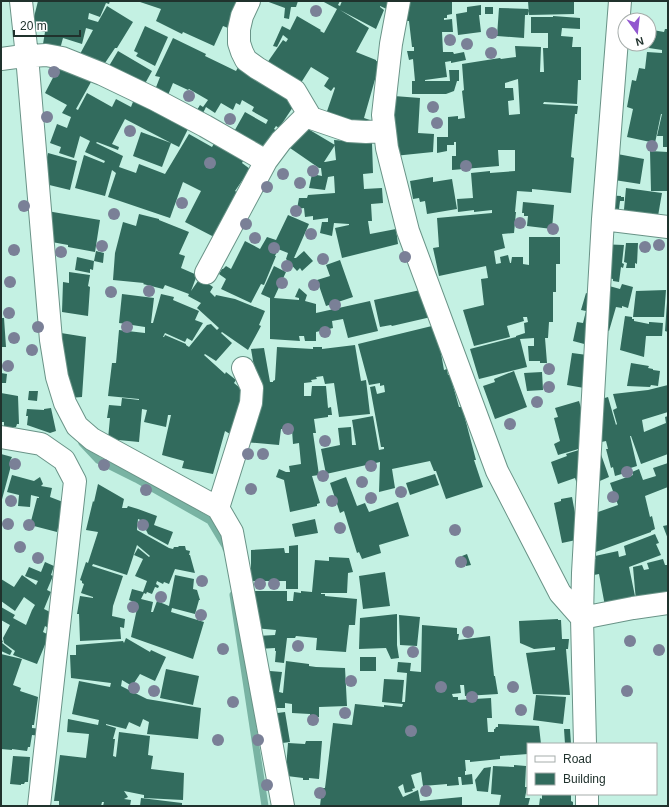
<svg xmlns="http://www.w3.org/2000/svg" width="669" height="807" viewBox="0 0 669 807" font-family="Arial,sans-serif">
  <style>
    .lines { fill: none; stroke-linecap: round; stroke-linejoin: round }
    .stream { stroke: #79b3a3; stroke-width: 7 }
    .building { fill: #326b5d; fill-rule: evenodd }
    .minor-casing { stroke: #699387; stroke-width: 24 }
    .minor { stroke: #fff; stroke-width: 22 }
    .tree { fill: #7a8097 }
  </style>
  <rect width="100%" height="100%" fill="#c4f1e3"/>
  <g class="lines">
    <path class="stream" d="M82,443L98,460L136,479L210,521L225,546L226,549
      M233,595L265,806"/>
  </g>
  <path class="building" d="M38,1H110L109,4L106,3L100,17L89,13L88,19L98,22L107,6L133,22L117,48H115L103,66L80,54L93,30L86,28L82,44L63,38L60,49L43,44L45,32L31,29Z
    M137,1H240L228,28L223,26L214,46L183,32L182,34L156,21L161,9Z
    M266,1H298L296,7H291L289,19L284,18L285,8Z
    M322,1H340L338,5L340,6L342,1H391L389,10L380,6V7L384,10L376,29L340,10L369,28L356,52L376,60V61L380,62L364,118L370,120L367,128L324,120L335,88L334,87L331,91L324,86L329,78L311,67L299,86L267,63L283,40L286,42L288,39L283,35L277,47L273,46L282,26L290,30L297,16L321,30L320,31L324,33L337,9Z
    M407,1H452V14L447,15V18H444V20L452,19L453,32H442L443,52H453L454,54L464,52L466,60L451,63V61L445,62L447,77L425,80V81H450L449,70H459V81H457L454,91L446,94H412V81H415L413,59L409,60L407,51H414V47H412L409,21H407Z
    M528,1H574V14L529,15Z
    M481,5V15H479L481,32L458,35L456,14L467,12V7Z
    M485,7H493V14H485Z
    M499,8L529,9L528,15H525L524,38L497,36Z
    M553,16L580,18V29L562,28L561,36L573,37L572,47H581V80H578L577,104L544,102L543,104L578,106L577,114H575L571,157L574,158L571,193L532,189V192L517,191L515,212H516L514,233L502,234L505,248L494,251L496,264L501,263L500,257L508,255L510,263H511L512,257H523V264L529,265V237H560V264H556V292H553V322H549L548,338H545L547,363H540V361H529L528,346H534V338L520,339L527,367L479,379L470,349L516,337V336L525,333L524,323L528,322L527,317H523L524,321L507,326L510,337L474,346L463,310L484,305L481,279L488,278L486,266L439,276L433,248L439,247L437,218L492,213V210L474,212V210L458,212L457,199L473,198L471,173L490,171V173L515,171V150H498L499,166L452,170V156H456V142H454V145H447V151L437,153V137H448V117L458,116V119L465,118L462,91L464,90L462,64L500,58L501,59L516,57L515,46L541,47L540,72H544L543,48H548V33H531V17H553ZM518,79L520,114L509,115L508,101L514,100L513,88H505V83Z
    M145,26L168,37L155,66L136,56L138,53L134,51Z
    M665,29H668V104L667,115H668V147H663V136H657L662,114H661L655,143L627,137L633,109L627,107L632,80L636,81L639,68L645,69L647,52L662,53V50L649,48L653,30L664,32Z
    M173,38L206,54L205,56L236,71L241,62L297,101L279,128L276,126L274,129L277,131L262,155L231,137L245,112L266,124L268,120L252,111L254,107L242,100L240,105L236,103L233,110L221,103L215,113L206,107L203,113L197,110L200,105L203,107L208,100L189,89L188,90L173,83L166,100L153,95L160,77L155,76Z
    M118,51L152,71L142,89L106,71Z
    M59,66L91,82L76,109L78,110L87,93L112,107L116,99L131,107L136,94L191,123L179,147L171,143L162,167L133,156L141,132L171,143L125,119L112,144L119,147L118,150L97,142L96,143L123,156L119,167L136,173L139,164L165,174L189,134L212,147L216,140L228,151L243,161L242,163L250,169L235,191L240,194L216,238L185,222L201,191L183,182L170,218L108,197L116,173L112,170L105,196L75,188L84,155L104,163L105,161L85,152L90,141L80,136L74,158L59,153L61,147L50,143L57,124L67,128L71,117L62,113L67,105L45,93Z
    M394,96L420,98L418,133L434,134L433,152L394,156Z
    M303,126L335,145L324,162H325L336,160L334,140L372,143L373,173L363,174L364,189L382,188L383,203L371,204L372,221H368L370,234L396,229L398,244L342,258L335,228L349,225V224L334,223L332,236L320,233L322,222H328V218L313,220V216L305,217L304,208L297,209L299,198H307L308,195L335,193L334,176L328,177L325,190L309,188L312,174L322,176L321,168H319L290,148Z
    M650,151L668,152V191H651Z
    M48,153L77,161L70,190L41,183Z
    M612,153L644,159L640,184L608,179Z
    M433,177V182L452,179L457,209L427,214L425,201L420,202L419,198L413,199L410,181Z
    M626,188L662,193L658,216L623,220Z
    M605,195L621,196V197H624V201H620L619,209H610Z
    M523,202L554,205L552,229L527,226L528,216H524V213H522Z
    M47,211L100,220L95,252L68,247V245L41,240Z
    M139,214L159,219V220L189,232L179,254L185,256L181,268L197,275L191,291L200,278L213,287L210,292L215,297L216,295L235,299L265,311L259,325L261,326L248,350L222,332L221,333L232,343L216,361L205,354L204,355L225,374L226,372L236,380L234,383L252,398L230,434L225,431L213,474L182,468L184,461L162,455L171,415H168L166,427L144,422L147,410L142,409L139,442L108,439L110,418H107L109,405L121,406L122,398L139,400V399L108,396L112,363H116L119,330L145,333V327L119,323L122,294L154,298L151,323H153L161,294L174,297L173,300L199,311L195,320L203,323L192,341L187,338L185,342L165,333L163,337H164L165,335L186,344V345L189,347L207,325L211,324L217,330L219,328L197,308L201,303L188,296L189,294L165,285L163,289L143,284L144,283L113,280L115,253L123,222L136,226Z
    M288,215L309,224L294,258H296L304,251L313,261L302,271L300,268L297,271L286,259L288,253L278,249L275,256H276L264,285L261,284L251,303L221,289L226,279L219,274L222,269H223L226,266L231,269L245,241L260,249L267,237L276,240Z
    M626,243H638L637,264L635,263V268H626L627,263L624,262Z
    M598,244L624,245L622,263L624,264L623,268L621,267L619,282L613,281V279L608,278L607,282L588,279L590,268Z
    M96,251L104,253L103,263L94,261L93,270L90,269V273L75,270L77,257L94,261Z
    M340,260L353,297L326,306L317,280L330,276L326,265Z
    M274,266L286,272L274,298L299,300V298L295,297L299,288L307,295L305,301L316,304V313L370,301L378,331L348,338L343,319L332,321L333,328L316,332V341H305L304,336H299L300,341L270,339V298L261,294Z
    M69,272L90,275L88,286L90,287L88,316L62,312L63,282L69,283Z
    M595,282L620,289L622,284L633,287L628,308L622,306V308L616,307L609,331L607,330L603,349L573,341L577,322L583,323L586,311L581,310L586,293L591,295Z
    M425,289L431,317L392,326L391,325L380,327L374,300Z
    M666,290L664,317H633L636,291Z
    M667,302L668,303V332L665,331Z
    M1,313H2V318H4L6,347H1Z
    M625,316L632,317V319H634V321L649,324V322H650L663,323L662,336H646L644,357L620,350Z
    M436,325L444,370L447,369L448,375H450L459,407H462L476,460H474L483,487L446,499L436,471H434L430,461L392,469L395,488L379,492L380,462L326,474L321,449L340,445L338,428L351,427L352,445H356L352,420L373,416L379,450L384,449V447H381L370,387L375,386L377,394L385,392L384,385L380,386V383L369,385L358,344Z
    M61,333L86,337L82,397L69,398Z
    M355,345L361,381L366,380L370,414L339,417L334,383L325,384L323,376L316,377L317,379L311,380L312,382L304,383V396H311L312,386H326L328,408L331,407L332,415H328V417L314,419L316,433H313L319,475L312,476L320,503L317,504V506L290,512L284,480L276,477L279,469L286,472H290L289,466L301,464L299,443L293,444L292,430L281,429L279,445L244,442L245,426L256,427L255,396H259L251,349L264,348L270,382H273V381L275,380L277,347L313,349V347H322V349Z
    M572,353L595,356L590,389L567,385Z
    M631,363L649,366L648,368L653,369V370L660,371L658,386L651,385L650,387L627,386Z
    M514,371L527,407L495,419L483,386L495,382L494,379Z
    M542,372L543,390L527,391L524,373Z
    M1,373L7,374L6,383H1Z
    M668,385V412L642,420L644,432L666,423L665,417L668,416V454L641,464L631,436H630L637,466L624,470L625,473L615,476L613,467L611,468L606,449H608L606,441L597,443L609,477L579,490L575,478L558,484L551,462L567,456L566,454L582,449V448L558,455L554,444L560,441L554,418L558,417L555,408L579,401L588,432V403L608,397L616,425L617,424L613,410L617,408L613,394L648,390Z
    M29,391H38L37,401L28,400Z
    M1,393L18,396L19,424H17L16,427H4V422H1Z
    M51,408L56,431L50,433L27,425L28,416H26L27,409L44,410V409Z
    M1,454L12,457L10,461L12,462L1,503Z
    M668,463V487L645,496L650,517L652,516L655,529L651,531V532L593,553L576,540L562,543L554,503L561,501V499L572,497L575,513L577,512L579,519L574,520L575,523L581,518L618,505L610,483L633,475L632,472L639,469L643,480L656,476L653,468Z
    M435,474L439,485L410,495L406,483Z
    M12,475L34,481L40,477L43,484L41,486L52,488L50,497L63,502L60,510L61,516L57,532L30,525L37,498H39V497L31,495L30,507L18,506L19,495L7,492Z
    M346,477L357,506L365,503L369,512L398,502L409,536L379,545L381,553L362,559L359,552L357,553L344,511L340,513L330,483Z
    M98,484L124,499L122,508H127L128,506L138,509L157,516L154,525L173,532L168,545L148,534L146,530L148,523L138,519L137,530L169,548L173,549L174,547H178L179,546H185L186,550L190,551L189,555H190L195,573L175,569L169,584L164,582L163,584L157,581L156,584L159,586L158,588L155,587L152,594L147,592L146,594L144,593L141,599L153,602L151,612H153L157,601L169,606L175,575L194,579L193,589L197,590L200,600H199L195,614L172,608L171,612L204,622L193,659L131,637L138,604L129,600L132,589L143,592L147,581L135,576L143,559L134,555L138,548L149,557L150,556L137,545L127,575L93,564L92,566L123,576L113,606L112,616L125,619L124,628L120,627L121,639L80,641L79,614H77L80,596L93,598V597L81,593L84,584L82,583V581L80,580L86,562L88,563L98,532L86,530L93,501L94,502Z
    M315,519L318,533L295,537L292,524Z
    M668,525V539L663,526Z
    M655,534L659,543L656,544L661,555L629,567L636,601L605,606L599,574L589,576L586,561L596,559L595,556L618,551L619,557L626,555L624,546Z
    M298,545V589H286V581H251V550L284,548L285,553H289V546Z
    M467,554L471,565L466,566L462,556Z
    M329,557L349,558L353,572L348,573L347,593H321V594H325V596L357,599L355,625H349L346,652L316,650L317,638L296,636L295,638H287L284,663L275,662L276,651H275V648L258,649L257,636L275,635L276,630L253,628L255,591H287V601H293L294,592L301,593V591L312,592L315,560L329,561Z
    M663,559L665,565H668V598L636,601L633,567L642,565L644,570L649,569L647,563Z
    M45,562L54,566L51,575L53,576L47,590L51,592L44,609L52,613L48,628L45,626L43,632L49,635L37,664L13,655L15,651L4,643L3,638L10,625L1,620V607L15,615L13,618L26,625L32,610L35,605L24,597L15,611L1,601V579L14,587L22,575L36,585L38,581L25,576L29,567L41,572Z
    M385,572L390,606L363,609L359,576Z
    M397,614V645L399,658L391,659L386,648L359,649L360,618Z
    M399,615L420,617L417,646L400,645Z
    M558,619V620H561L562,639H569L568,649H566L570,695L533,694L526,653L555,650V647L534,649L520,643L519,621Z
    M422,625L457,628V634H459L458,640L490,636L494,676H495L498,694L465,696L464,685H460L461,693L452,694L453,697H458V700L491,698L492,718H487L488,732H494V729H495L496,727H498V724L539,726L541,744H528V754L500,756V759L470,762V760H465L466,771H465V775L472,774L473,784L462,785L461,777H458L459,785L447,786V784L423,786L421,772L411,775L415,788L412,789L413,791L405,793L403,784L398,787L403,797L418,790L420,801L462,797V806H320L322,788H325L333,723L352,725L355,704L384,707V705L402,707L403,704L382,702L384,679L404,680L402,702H405L407,673L397,672L398,662L411,663L410,671L421,672Z
    M126,638L150,652L151,650L166,657L155,681L140,674L132,686L122,680L121,686L147,699L201,708L198,739L147,734L149,722L143,719L140,727L129,722L126,729L106,724V725L116,728L113,739H115L113,756L116,757L119,732L150,736L148,755L153,756L151,769L184,773L183,800L144,798V795L124,791L128,797L124,799L131,800L130,806H103L104,802H102L101,806H59V801H54L60,755L86,758L89,734L67,732L68,719L98,725L99,720L72,714L79,681L110,687L111,683L71,678L70,655H76V645L123,641L124,643Z
    M1,640L3,641L2,643L12,651L10,655L1,651Z
    M1,654L22,659L13,685L21,688L20,691L38,697L34,725H32V728L42,729L41,736L32,735L30,747H28L27,751L12,749V750L1,749Z
    M360,657H376V671H360Z
    M286,661L309,664V666L316,667L345,668L347,706L319,707V717H310V714L292,713V704L285,703V708H267L258,670L282,672L279,692L283,693Z
    M166,669L199,676L193,705L160,698Z
    M536,695L566,697L563,724L533,720Z
    M285,712L290,742L267,745L262,715Z
    M564,729H570L571,744H565Z
    M306,741H322L319,779L309,778V780H303V778L287,776L286,769L288,743L305,744Z
    M13,756L30,757L28,782H25L24,784H21V785L10,784Z
    M514,765L526,766L525,787H527L525,798H530L528,806H499L501,795L491,794L493,766L514,767Z
    M491,767L488,792L477,791L475,780L484,768Z
    M542,794H571V801L573,802V806H539L540,798L542,799Z
    M141,798L182,803V806H140Z"/>
  <g class="lines">
    <g class="minor-casing">
      <path id="minor" d="M21,1L27,56L51,340L57,377L65,403L77,426L92,439L218,508L232,532L283,806
        M249,1L242,16L239,29V43L242,52L246,60L257,68L295,91L311,118
        M399,1L391,44L383,115L387,148L408,231L497,471L560,593L582,618L633,608L668,603
        M1,59L16,57L46,55L62,58L102,74L154,99L205,126L266,161
        M603,219L668,227
        M206,273L266,161L281,141L304,118H311L349,131L366,132L385,131
        M1,437L41,444L64,460L75,481L39,806
        M218,508L251,403L252,388L243,368
        M585,744L582,618L583,573L603,219L620,1
        M587,794V806"/>
    </g>
    <use href="#minor" class="minor"/>
  </g>
  <g class="tree">
    <circle cx="316" cy="11" r="6"/>
    <circle cx="492" cy="33" r="6"/>
    <circle cx="450" cy="40" r="6"/>
    <circle cx="467" cy="44" r="6"/>
    <circle cx="491" cy="53" r="6"/>
    <circle cx="54" cy="72" r="6"/>
    <circle cx="189" cy="96" r="6"/>
    <circle cx="433" cy="107" r="6"/>
    <circle cx="47" cy="117" r="6"/>
    <circle cx="230" cy="119" r="6"/>
    <circle cx="437" cy="123" r="6"/>
    <circle cx="130" cy="131" r="6"/>
    <circle cx="652" cy="146" r="6"/>
    <circle cx="210" cy="163" r="6"/>
    <circle cx="466" cy="166" r="6"/>
    <circle cx="313" cy="171" r="6"/>
    <circle cx="283" cy="174" r="6"/>
    <circle cx="300" cy="183" r="6"/>
    <circle cx="267" cy="187" r="6"/>
    <circle cx="182" cy="203" r="6"/>
    <circle cx="24" cy="206" r="6"/>
    <circle cx="296" cy="211" r="6"/>
    <circle cx="114" cy="214" r="6"/>
    <circle cx="520" cy="223" r="6"/>
    <circle cx="246" cy="224" r="6"/>
    <circle cx="553" cy="229" r="6"/>
    <circle cx="311" cy="234" r="6"/>
    <circle cx="255" cy="238" r="6"/>
    <circle cx="659" cy="245" r="6"/>
    <circle cx="102" cy="246" r="6"/>
    <circle cx="645" cy="247" r="6"/>
    <circle cx="274" cy="248" r="6"/>
    <circle cx="14" cy="250" r="6"/>
    <circle cx="61" cy="252" r="6"/>
    <circle cx="405" cy="257" r="6"/>
    <circle cx="323" cy="259" r="6"/>
    <circle cx="287" cy="266" r="6"/>
    <circle cx="10" cy="282" r="6"/>
    <circle cx="282" cy="283" r="6"/>
    <circle cx="314" cy="285" r="6"/>
    <circle cx="149" cy="291" r="6"/>
    <circle cx="111" cy="292" r="6"/>
    <circle cx="335" cy="305" r="6"/>
    <circle cx="9" cy="313" r="6"/>
    <circle cx="38" cy="327" r="6"/>
    <circle cx="127" cy="327" r="6"/>
    <circle cx="325" cy="332" r="6"/>
    <circle cx="14" cy="338" r="6"/>
    <circle cx="32" cy="350" r="6"/>
    <circle cx="8" cy="366" r="6"/>
    <circle cx="549" cy="369" r="6"/>
    <circle cx="549" cy="387" r="6"/>
    <circle cx="537" cy="402" r="6"/>
    <circle cx="510" cy="424" r="6"/>
    <circle cx="288" cy="429" r="6"/>
    <circle cx="325" cy="441" r="6"/>
    <circle cx="248" cy="454" r="6"/>
    <circle cx="263" cy="454" r="6"/>
    <circle cx="15" cy="464" r="6"/>
    <circle cx="104" cy="465" r="6"/>
    <circle cx="371" cy="466" r="6"/>
    <circle cx="627" cy="472" r="6"/>
    <circle cx="323" cy="476" r="6"/>
    <circle cx="362" cy="482" r="6"/>
    <circle cx="251" cy="489" r="6"/>
    <circle cx="146" cy="490" r="6"/>
    <circle cx="401" cy="492" r="6"/>
    <circle cx="613" cy="497" r="6"/>
    <circle cx="371" cy="498" r="6"/>
    <circle cx="11" cy="501" r="6"/>
    <circle cx="332" cy="501" r="6"/>
    <circle cx="8" cy="524" r="6"/>
    <circle cx="29" cy="525" r="6"/>
    <circle cx="143" cy="525" r="6"/>
    <circle cx="340" cy="528" r="6"/>
    <circle cx="455" cy="530" r="6"/>
    <circle cx="20" cy="547" r="6"/>
    <circle cx="38" cy="558" r="6"/>
    <circle cx="461" cy="562" r="6"/>
    <circle cx="202" cy="581" r="6"/>
    <circle cx="260" cy="584" r="6"/>
    <circle cx="274" cy="584" r="6"/>
    <circle cx="161" cy="597" r="6"/>
    <circle cx="133" cy="607" r="6"/>
    <circle cx="201" cy="615" r="6"/>
    <circle cx="468" cy="632" r="6"/>
    <circle cx="630" cy="641" r="6"/>
    <circle cx="298" cy="646" r="6"/>
    <circle cx="223" cy="649" r="6"/>
    <circle cx="659" cy="650" r="6"/>
    <circle cx="413" cy="652" r="6"/>
    <circle cx="351" cy="681" r="6"/>
    <circle cx="441" cy="687" r="6"/>
    <circle cx="513" cy="687" r="6"/>
    <circle cx="134" cy="688" r="6"/>
    <circle cx="154" cy="691" r="6"/>
    <circle cx="627" cy="691" r="6"/>
    <circle cx="472" cy="697" r="6"/>
    <circle cx="233" cy="702" r="6"/>
    <circle cx="521" cy="710" r="6"/>
    <circle cx="345" cy="713" r="6"/>
    <circle cx="313" cy="720" r="6"/>
    <circle cx="411" cy="731" r="6"/>
    <circle cx="218" cy="740" r="6"/>
    <circle cx="258" cy="740" r="6"/>
    <circle cx="267" cy="785" r="6"/>
    <circle cx="426" cy="791" r="6"/>
    <circle cx="320" cy="793" r="6"/>
  </g>
  <rect width="669" height="807" fill="none" stroke="#20322d" stroke-width="4"/>
  <rect x="527" y="743" width="130" height="52" fill="#ffffff" stroke="#a6adab"/>
  <rect x="535" y="756" width="20" height="6" fill="#ffffff" stroke="#a6adab"/>
  <text x="563" y="763" font-size="12" fill="#20322d">Road</text>
  <rect x="535" y="773" width="20" height="12" fill="#326b5d" stroke="#a6adab"/>
  <text x="563" y="783" font-size="12" fill="#20322d">Building</text>
  <g transform="translate(637 32) rotate(165)"><circle r="19" fill="#ffffff" stroke="#a6adab"/>
  <path d="M0-3L7 15L0 10L-7 15Z" fill="#9157cf"/>
  <text y="-6" font-size="11" font-weight="bold" text-anchor="middle" fill="#20322d">N</text>
  </g>
  <path d="M14 30v6h66v-6" fill="none" stroke="#20322d" stroke-width="2"/>
  <text x="20" y="30" font-size="12" fill="#20322d" stroke="#ffffff" stroke-width="3" paint-order="stroke">20 m</text>
</svg>
